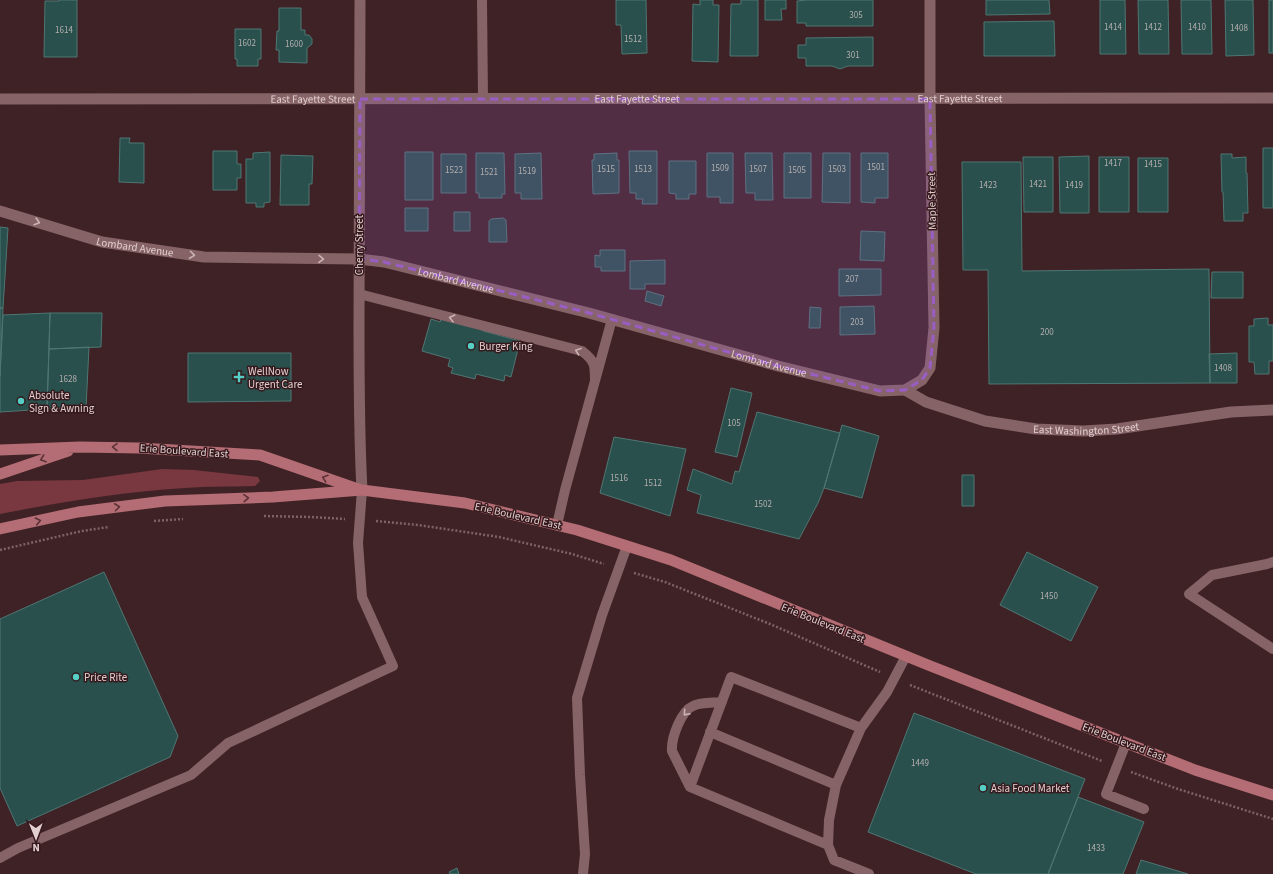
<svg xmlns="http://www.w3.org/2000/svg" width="1273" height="874" viewBox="0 0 1273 874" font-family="'Source Sans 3',sans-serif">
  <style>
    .green { fill: #793740 }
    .building { fill: #29504d; stroke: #4f7673 }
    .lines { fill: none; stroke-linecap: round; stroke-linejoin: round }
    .path { stroke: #7d6365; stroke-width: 2.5; stroke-dasharray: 2 2; stroke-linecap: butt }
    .service { stroke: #866366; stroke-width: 10 }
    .minor { stroke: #866366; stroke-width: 11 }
    .tertiary { stroke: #866366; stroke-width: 11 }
    .primary { stroke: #b46d74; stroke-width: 11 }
    .oneway { stroke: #cbb3b5 }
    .oneway2 { stroke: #5b3236 }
    .marked { fill: #9a5dc4; fill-opacity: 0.2; stroke: #9a5dc4; stroke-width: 3; stroke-dasharray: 8 5; stroke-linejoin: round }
    .poi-dot { fill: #55cec5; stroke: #35191c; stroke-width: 1.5 }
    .labels { text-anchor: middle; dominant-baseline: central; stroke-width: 3; stroke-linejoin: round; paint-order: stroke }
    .number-label { font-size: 9px; fill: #b4aeae }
    .street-label { font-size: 11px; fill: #e2cecf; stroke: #35191c }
    .poi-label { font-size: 11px; fill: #e2cecf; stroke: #35191c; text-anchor: start }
  </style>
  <rect width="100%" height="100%" fill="#3f2225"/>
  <path class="green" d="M162,469L194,470L258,477L260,481L255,486C232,487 208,486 185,488C122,492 61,502 0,514V484L17,481L83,480Z"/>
  <path class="building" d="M59,0H77V57H44L45,1H59Z
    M616,0H646L647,53L622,54L621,25H616Z
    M700,0H713V5H719L718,62L692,61L693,4L700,5Z
    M741,0H758V56H730L731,4H741Z
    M765,0H786V9H781L782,20H765Z
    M807,0H873V26H806V23H797V1Z
    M986,0H1049L1050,14L986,15Z
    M1100,0H1125L1126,54H1100Z
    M1138,0H1168L1169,54H1139Z
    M1181,0H1211L1212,54H1182Z
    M1225,0H1253L1254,55L1226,56Z
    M1269,0H1273V53H1269Z
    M279,8H301V30H305V35H309L312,39V44L307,48V63L279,62V50H276L277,31H279Z
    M1054,21L1055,56H984V22Z
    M235,29H261V59H258V66H237V59H235Z
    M873,37V66H848L840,69L832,66H806V58H798V45H806V38Z
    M120,138H130L129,143H144V183L119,182Z
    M1263,148H1273V208H1263Z
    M213,151H237V164H241V178H237V190H213Z
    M629,151H657V204H642L643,199H636V193H630Z
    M270,152V202L264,203V207H256V203H246V159H253V153Z
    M405,152H433V200H405Z
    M476,153H504L505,194H502V198H479V193H476Z
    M541,153L542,199H521V193H515V154Z
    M617,153V160H619V193L593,194L592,160H594V154Z
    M707,153H733V203H720V197H707Z
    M745,153H772L773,200H755V193H746Z
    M784,153H811V198H784Z
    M823,153H850V203L822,202Z
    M861,153H888V198H875V203L861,202Z
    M441,154H466V193H441Z
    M1221,154H1232V158L1246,157V173H1247L1248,213H1243V221H1224L1223,192H1222Z
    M281,155L313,156L312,184H309V205H280Z
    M1089,156V213H1060L1059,157Z
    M1023,157H1053V212H1024Z
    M1099,157H1129V212H1099Z
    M1138,158H1168V212H1138Z
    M669,161H696V194H689V199H676V194L669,193Z
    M962,162H1021L1022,271L1209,269L1210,383L989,384L988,270H963Z
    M405,208H428V231H405Z
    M454,212H470V231H454Z
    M503,218L506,220L507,242H489V221L491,219Z
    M0,227L8,228L3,308H0Z
    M861,231L885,232L884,261L860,260Z
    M600,250H625V271H601V267H595V255L600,256Z
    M665,260V284H645V289H630V261Z
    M839,269H881V295L839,296Z
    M1212,272H1243V298H1211Z
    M647,291L664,296L661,306L645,301Z
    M874,306L875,334L840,335V307Z
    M810,307L821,308L820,328H809Z
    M0,308H3L0,376Z
    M50,313H102L101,347L49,349Z
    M50,313L47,409L0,412V376L3,315Z
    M1268,318V325H1273V361H1269V374H1255L1254,362H1249V326H1254V319Z
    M431,319L440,322L441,319L484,326L483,331L520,341L511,377L505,375L504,381L476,374L475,379L451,373L453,368L448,366L450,359L422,351Z
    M89,347L86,408L47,409L49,349Z
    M188,353H291V401L188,402Z
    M1237,353V383H1210L1209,354Z
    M731,388L752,393L737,457L715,452Z
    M757,412L840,433L824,488L818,503L799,539L697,513L701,495L687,490L693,469L732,484L735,471L739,472Z
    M842,425L879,436L862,498L824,488Z
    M614,437L686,449L670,516L600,493Z
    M962,475H974V506H962Z
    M1027,552L1098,587L1071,641L1000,605Z
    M104,572L178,736L170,757L17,826L0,788V619Z
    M914,713L1085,779L1048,874H976L868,832Z
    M1078,797L1144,822L1123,874H1048Z
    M1141,860L1188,874H1136Z
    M457,868L459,874H450L449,872Z"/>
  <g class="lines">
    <path class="path" d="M264,516L311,517L345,519
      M154,521L183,519
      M376,521L418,525L499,537L572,554L604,564
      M0,550L82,531L109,527
      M634,573L665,582L770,624L880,672
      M910,685L1102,761
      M1131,772L1178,789L1273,819"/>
    <path class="service" d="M482,0L483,99
      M359,294L582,351C595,361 595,365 595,381
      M557,525L565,490L612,319
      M1273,562L1267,564L1212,575L1189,594L1273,649
      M710,732L836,785
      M1126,743L1106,794L1144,809
      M690,787L672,751C671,738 681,711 693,706C701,702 713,703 722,702
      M828,845L690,787L731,677L861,728
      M0,858L18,848L191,775L228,743L393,666L362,597L358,543L362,490
      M583,874L585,854L580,775L577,698L602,615L627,546
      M869,874L834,860L828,845L829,820L836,785L861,728L887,692L906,656"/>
    <g class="minor">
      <path d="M360,0C360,109 359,218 359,327C359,381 359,436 362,490"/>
      <path id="s1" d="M0,211L102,242L204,257L359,259L384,262L589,313L778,366L880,391L905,390L922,380L930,368L934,328L930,99V0"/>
      <path id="s2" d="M905,390L926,402L985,421L1036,429L1083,431L1117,429L1231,412L1273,410"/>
    </g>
    <path class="tertiary" id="s3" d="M0,99L1273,98"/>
    <path class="primary" d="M0,450L80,447L139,448L260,455L358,489
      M0,474L68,451
      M0,529L78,512L165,501L273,497L362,490L465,503L577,530L671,560L928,665L1195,770L1273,795"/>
  </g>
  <defs><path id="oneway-chevron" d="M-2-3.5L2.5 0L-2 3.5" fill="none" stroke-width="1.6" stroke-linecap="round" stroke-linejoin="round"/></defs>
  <g class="oneway">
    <use href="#oneway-chevron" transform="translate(37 222) rotate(17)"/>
    <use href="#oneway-chevron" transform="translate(192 255) rotate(8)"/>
    <use href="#oneway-chevron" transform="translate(321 259) rotate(1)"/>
    <use href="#oneway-chevron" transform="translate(452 318) rotate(-166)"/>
    <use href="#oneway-chevron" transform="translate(578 351) rotate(-160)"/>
    <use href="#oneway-chevron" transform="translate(686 713) rotate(131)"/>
  </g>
  <g class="oneway2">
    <use href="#oneway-chevron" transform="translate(115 447) rotate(-179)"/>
    <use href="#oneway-chevron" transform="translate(43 459) rotate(161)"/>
    <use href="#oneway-chevron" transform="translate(325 478) rotate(-161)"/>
    <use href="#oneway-chevron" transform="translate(246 498) rotate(-3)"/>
    <use href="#oneway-chevron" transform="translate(117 507) rotate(-7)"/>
    <use href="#oneway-chevron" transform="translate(38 521) rotate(-12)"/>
  </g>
  <path class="marked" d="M360,99H930L934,328L930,368L922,380L905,390L880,391L778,366L589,313L384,262L359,259Z"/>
  <g class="poi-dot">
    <circle cx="471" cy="346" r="4"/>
    <path d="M237 371h4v4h4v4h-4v4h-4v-4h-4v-4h4z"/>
    <circle cx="21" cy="401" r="4"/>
    <circle cx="76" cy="677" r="4"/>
    <circle cx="983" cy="788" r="4"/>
  </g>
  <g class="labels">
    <g class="number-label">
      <text x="856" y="15">305</text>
      <text x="1113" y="27">1414</text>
      <text x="1153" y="27">1412</text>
      <text x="1197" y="27">1410</text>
      <text x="1239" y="28">1408</text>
      <text x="64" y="30">1614</text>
      <text x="633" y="39">1512</text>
      <text x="247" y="43">1602</text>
      <text x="294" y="44">1600</text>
      <text x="853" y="55">301</text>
      <text x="1113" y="163">1417</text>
      <text x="1153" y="164">1415</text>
      <text x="876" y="167">1501</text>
      <text x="720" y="168">1509</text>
      <text x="606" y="169">1515</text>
      <text x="643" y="169">1513</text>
      <text x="758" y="169">1507</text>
      <text x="837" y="169">1503</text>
      <text x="454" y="170">1523</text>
      <text x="797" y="170">1505</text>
      <text x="527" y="171">1519</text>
      <text x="489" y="172">1521</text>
      <text x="1038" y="184">1421</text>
      <text x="988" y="185">1423</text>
      <text x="1074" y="185">1419</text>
      <text x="852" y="279">207</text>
      <text x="857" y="322">203</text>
      <text x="1047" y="332">200</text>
      <text x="1223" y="368">1408</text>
      <text x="68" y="379">1628</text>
      <text x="734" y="423">105</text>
      <text x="619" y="478">1516</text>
      <text x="653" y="483">1512</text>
      <text x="763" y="504">1502</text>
      <text x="1049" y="596">1450</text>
      <text x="920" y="763">1449</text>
      <text x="1096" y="848">1433</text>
    </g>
    <g class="street-label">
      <text stroke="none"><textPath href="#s3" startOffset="313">East Fayette Street</textPath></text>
      <text stroke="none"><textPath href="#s3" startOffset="637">East Fayette Street</textPath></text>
      <text stroke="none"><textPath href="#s3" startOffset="960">East Fayette Street</textPath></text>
      <text transform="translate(932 201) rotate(-91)">Maple Street</text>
      <text transform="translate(359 245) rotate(-90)">Cherry Street</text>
      <text stroke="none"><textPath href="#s1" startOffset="140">Lombard Avenue</textPath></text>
      <text stroke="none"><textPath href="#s1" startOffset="464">Lombard Avenue</textPath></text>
      <text stroke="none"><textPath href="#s1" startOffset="788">Lombard Avenue</textPath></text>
      <text stroke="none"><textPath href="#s2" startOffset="188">East Washington Street</textPath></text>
      <text transform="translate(184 451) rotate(4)">Erie Boulevard East</text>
      <text transform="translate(518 516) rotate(13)">Erie Boulevard East</text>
      <text transform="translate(823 623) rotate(22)">Erie Boulevard East</text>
      <text transform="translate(1124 742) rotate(21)">Erie Boulevard East</text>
    </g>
    <g class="poi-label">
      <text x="479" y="346">Burger King</text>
      <text x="248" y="371">WellNow<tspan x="248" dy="13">Urgent Care</tspan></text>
      <text x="29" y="395">Absolute<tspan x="29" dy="13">Sign &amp; Awning</tspan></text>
      <text x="84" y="677">Price Rite</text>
      <text x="991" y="788">Asia Food Market</text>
    </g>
  </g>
  <g transform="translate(36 838) rotate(179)" stroke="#35191c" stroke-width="3" paint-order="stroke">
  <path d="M0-3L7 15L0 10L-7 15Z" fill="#e2cecf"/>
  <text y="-6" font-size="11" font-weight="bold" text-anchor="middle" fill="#e2cecf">N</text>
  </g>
</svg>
